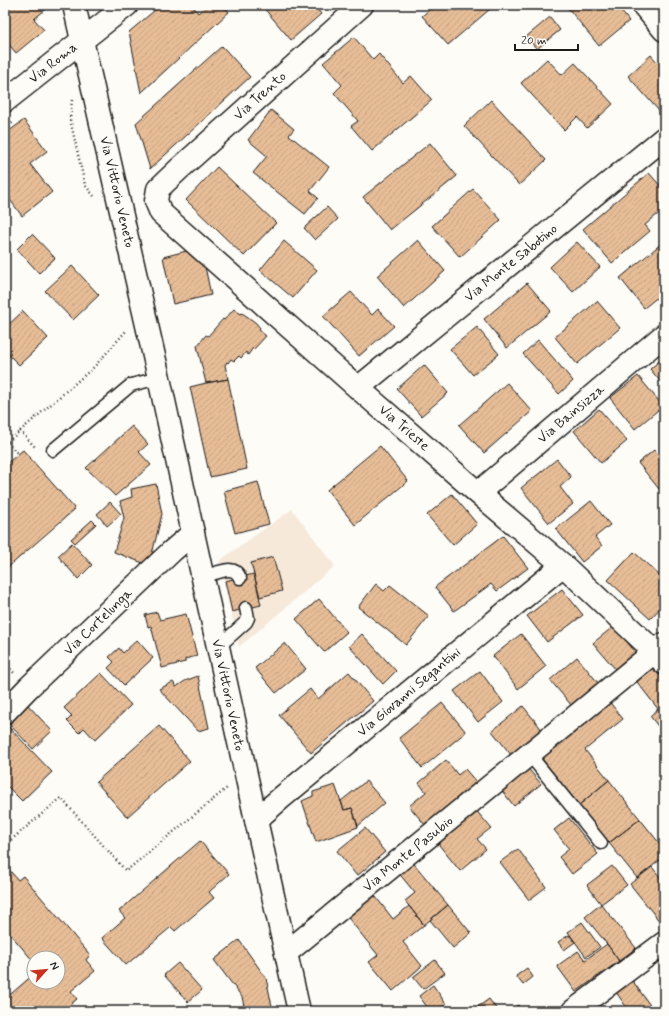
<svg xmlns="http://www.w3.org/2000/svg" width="669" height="1016" viewBox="0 0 669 1016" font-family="Mynerve,sans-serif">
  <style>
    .built { fill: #f6e9da }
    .building { fill: url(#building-hatch); stroke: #1c1c1c }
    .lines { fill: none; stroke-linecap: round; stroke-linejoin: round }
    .lane-casing { stroke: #1c1c1c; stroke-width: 15 }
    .street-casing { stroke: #1c1c1c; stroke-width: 25 }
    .primary-casing { stroke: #1c1c1c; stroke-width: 25 }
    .path { stroke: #1c1c1c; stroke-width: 2.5; stroke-dasharray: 1 3; stroke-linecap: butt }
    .lane { stroke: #fdfcf7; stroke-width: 12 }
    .street { stroke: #fdfcf7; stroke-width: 22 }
    .primary { stroke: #fdfcf7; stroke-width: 22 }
    .labels { text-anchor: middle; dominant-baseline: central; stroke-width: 3; stroke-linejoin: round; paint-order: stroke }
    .street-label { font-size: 14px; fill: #1c1c1c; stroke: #fdfcf7 }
  </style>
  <defs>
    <pattern id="building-hatch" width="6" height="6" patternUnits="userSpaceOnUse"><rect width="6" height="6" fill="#e7bd97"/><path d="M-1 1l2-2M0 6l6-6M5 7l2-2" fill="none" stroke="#c6a282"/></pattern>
  </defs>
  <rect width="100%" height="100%" fill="#fdfcf7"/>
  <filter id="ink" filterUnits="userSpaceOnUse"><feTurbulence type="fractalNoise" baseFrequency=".025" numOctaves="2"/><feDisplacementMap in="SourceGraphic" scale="8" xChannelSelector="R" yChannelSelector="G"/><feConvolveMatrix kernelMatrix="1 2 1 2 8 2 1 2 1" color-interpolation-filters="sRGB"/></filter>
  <g filter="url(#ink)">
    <path class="built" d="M292,509L335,566L239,647L219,561Z"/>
    <path class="building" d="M5,5H43L46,9L34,19L44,30L16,53L5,40Z
      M161,5H192L198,13L208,5H223L229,12L141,93L129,32Z
      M265,5H314L321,14L291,40L263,7Z
      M435,5H487L490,9L448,45L422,16Z
      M572,5H616L629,21L599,46L568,8Z
      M550,17L560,30L537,49L526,37Z
      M354,37L373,60L379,54L403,83L411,76L432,100L372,151L351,126L358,121L334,93L342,85L323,63Z
      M222,46L250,77L150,169L136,123Z
      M651,55L658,63L664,58V107L659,111L628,76Z
      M547,59L562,75L575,63L613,104L587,128L577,117L564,130L521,83Z
      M491,100L546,160L519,185L464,126Z
      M271,110L294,129L289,135L329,167L310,191L318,198L305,214L253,173L267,156L248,140Z
      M24,120L47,151L30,164L52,192L22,216L5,193V134Z
      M430,143L457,176L390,230L363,197Z
      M217,167L276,223L244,256L186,200Z
      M649,173L664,190V209L645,225L650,231L612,263L583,229Z
      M473,189L501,220L460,257L432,226Z
      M327,207L338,219L315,240L304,228Z
      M32,234L55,258L39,273L17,249Z
      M418,240L445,271L404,308L377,276Z
      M284,241L317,270L293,298L260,270Z
      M577,242L600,267L573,292L550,267Z
      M662,243L664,246V292L644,308L620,278Z
      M194,249L203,257L211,295L173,304L163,257Z
      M72,266L99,295L73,320L45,291Z
      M527,283L551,311L507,348L484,319Z
      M351,292L372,315L378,309L394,326L359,356L323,316Z
      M597,301L620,328L577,364L555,337Z
      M234,309L241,314L242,313L248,317L256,323L260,328L259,330L266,336L254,349L253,348L248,355L246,352L241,358L239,356L234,361L231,359L228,363L227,362L225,365L228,379L206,383L197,346L206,335L208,336L223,319L224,320Z
      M23,311L48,338L19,365L5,351V328Z
      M477,327L499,354L473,375L450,349Z
      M538,340L573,381L559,394L523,354Z
      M664,357V386L650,369Z
      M424,365L448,393L421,416L397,389Z
      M638,376L663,406L635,429L610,398Z
      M228,379L247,469L210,477L190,387L206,383Z
      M507,383L532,411L484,453L459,425Z
      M599,409L627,441L601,463L574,431Z
      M132,426L148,444L139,452L151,465L115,496L86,468Z
      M380,446L408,481L355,525L327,490Z
      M23,450L75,509L5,570V465Z
      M654,450L664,463V485L659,489L638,463Z
      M557,459L571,477L560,487L573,504L549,523L521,488Z
      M258,482L269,524L235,533L224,491Z
      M156,484L162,514L152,554L143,563L114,552L124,518L120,501L132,497L131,489Z
      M452,494L477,524L453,545L427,515Z
      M591,501L610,525L595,537L602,546L582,562L556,529Z
      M110,502L121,514L107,526L97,514Z
      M92,520L96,524L75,543L71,539Z
      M503,536L528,568L497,591L491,584L454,611L435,587Z
      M72,543L92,565L78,579L58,556Z
      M634,552L660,576L664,572V604L650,619L608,580Z
      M273,557L282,591L260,597L251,563Z
      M254,574L261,605L232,612L225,581Z
      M376,584L384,591L390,585L429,616L406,645L358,607Z
      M562,589L583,615L547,642L527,616Z
      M319,599L347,632L324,652L296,619Z
      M157,612L160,620L186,614L197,656L185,659V662L162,668L151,626L148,627L145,615Z
      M614,626L636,653L616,670L593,643Z
      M362,634L396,671L383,684L349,646Z
      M521,634L546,666L518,689L493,656Z
      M137,640L153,658L124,685L108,668L114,662L109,657L119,648L123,653Z
      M285,643L306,669L276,693L255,668Z
      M577,657L599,684L572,706L550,680Z
      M652,664L664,680V728L661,730L650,716L658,709L634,678Z
      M480,671L503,702L478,722L454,691Z
      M349,672L373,701L311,753L279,715L310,689L318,699Z
      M101,673L131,705L95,740L84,728L79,733L67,721L72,716L64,708Z
      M198,676L209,728L198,731L159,689L173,682L176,687L185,681Z
      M608,700L623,719L585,750L609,780L579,805L539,755Z
      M442,703L466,732L422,768L399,738Z
      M28,705L52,731L33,749L9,724Z
      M523,706L543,731L512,756L492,731Z
      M5,723L52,772L22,801L5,784Z
      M159,726L190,761L127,817L96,782Z
      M446,760L458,775L465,769L478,784L426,826L409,806L426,792L419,783Z
      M526,766L541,784L514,806L499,787Z
      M609,780L640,819L609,843L579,805Z
      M366,781L385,803L358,826L352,808L344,810L341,801Z
      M335,785L344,810L352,808L358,827L316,842L302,801L313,796V792Z
      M474,808L491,828L477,839L486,849L460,871L435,840Z
      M569,818L598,854L572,874L559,857L569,849L554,830Z
      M640,819L664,849V857L637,878L609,843Z
      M365,828L385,852L357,876L337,851Z
      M200,841L229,874L209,892L214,898L175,931L171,927L126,965L102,938L125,918L119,911Z
      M518,849L546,887L529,900L500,862Z
      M411,860L448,905L424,925L405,901L415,893L397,871Z
      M5,865L18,880L23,876L90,955L86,960L95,971L71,991L77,999L63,1011H5V999L34,974V982H58V958H34V962L5,928Z
      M612,866L627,885L601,904L587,885Z
      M652,867L664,882V927L630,884Z
      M372,892L393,919L409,906L424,925L403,942L422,966L393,991L369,962L378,955L345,914Z
      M601,904L636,948L619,961L607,944L585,917Z
      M448,905L471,933L453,948L430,920Z
      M582,922L600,947L586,957L568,932Z
      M569,935L575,942L564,950L558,942Z
      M239,940L266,978L273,1011H245L242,997L214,960Z
      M607,944L619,961L576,992L557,966L578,951L585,960Z
      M435,960L445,973L423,989L413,977Z
      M178,963L202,990L188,1002L164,975Z
      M527,968L533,977L523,985L516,976Z
      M632,980L654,1011H629L616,992Z
      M433,985L446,1004L436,1011H430L419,996Z
      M489,999L498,1011H477L475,1009Z
      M518,1005L522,1011H509Z"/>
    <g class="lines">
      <g class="lane-casing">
        <path id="lane" d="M53,450L131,385L159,378
          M203,577C209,575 223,570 229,570C235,570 238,573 240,578
          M218,647L246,622L248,618L246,608
          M529,754L601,843"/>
      </g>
      <g class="street-casing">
        <path id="street" d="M362,5L178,170L158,189L156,201L161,213L358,388L478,493L563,565L655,652L664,663
          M643,5L664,30
          M5,101L127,5
          M358,388L664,138
          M478,493L664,335
          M5,712L28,688L172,551L193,533
          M256,820L281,798L563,565
          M286,953L664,644
          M573,1011L664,943"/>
      </g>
      <g class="primary-casing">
        <path id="primary" d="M74,5L159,378L256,820L299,1011"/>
      </g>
      <path class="path" d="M72,100L70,119L85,185L94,196
        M5,128L14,122
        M20,431L36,448
        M5,440L18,454
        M5,444L94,367L126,331
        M5,663L14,673
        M5,845L61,798L126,871L227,788"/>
      <use href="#lane" class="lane"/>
      <use href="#street" class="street"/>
      <use href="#primary" class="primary"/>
    </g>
  </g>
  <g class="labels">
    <g class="street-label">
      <text transform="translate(53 63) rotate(-38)">Via Roma</text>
      <text transform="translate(260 96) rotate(-42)">Via Trento</text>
      <text transform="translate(117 192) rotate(77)">Via Vittorio Veneto</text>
      <text transform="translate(511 263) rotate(-39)">Via Monte Sabotino</text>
      <text transform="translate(571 414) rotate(-40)">Via Bainsizza</text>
      <text transform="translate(404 428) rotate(41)">Via Trieste</text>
      <text transform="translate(98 622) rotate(-44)">Via Cortelunga</text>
      <text transform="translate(409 692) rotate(-40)">Via Giovanni Segantini</text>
      <text transform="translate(228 695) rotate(78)">Via Vittorio Veneto</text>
      <text transform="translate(408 854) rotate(-39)">Via Monte Pasubio</text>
    </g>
  </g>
  <rect width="669" height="1016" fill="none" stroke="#fdfcf7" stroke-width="20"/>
  <rect x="10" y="10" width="649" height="996" fill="none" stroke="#1c1c1c" stroke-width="1.5" filter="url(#ink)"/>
  <g transform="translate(46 970) rotate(63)"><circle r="19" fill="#fdfcf7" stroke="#a3a29f"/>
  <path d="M0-3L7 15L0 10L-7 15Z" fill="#c8321e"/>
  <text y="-6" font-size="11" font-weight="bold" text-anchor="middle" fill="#1c1c1c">N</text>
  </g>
  <path d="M515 44v6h63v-6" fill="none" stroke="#1c1c1c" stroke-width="2"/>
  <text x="521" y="44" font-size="12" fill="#1c1c1c" stroke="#fdfcf7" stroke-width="3" paint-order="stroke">20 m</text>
</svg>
